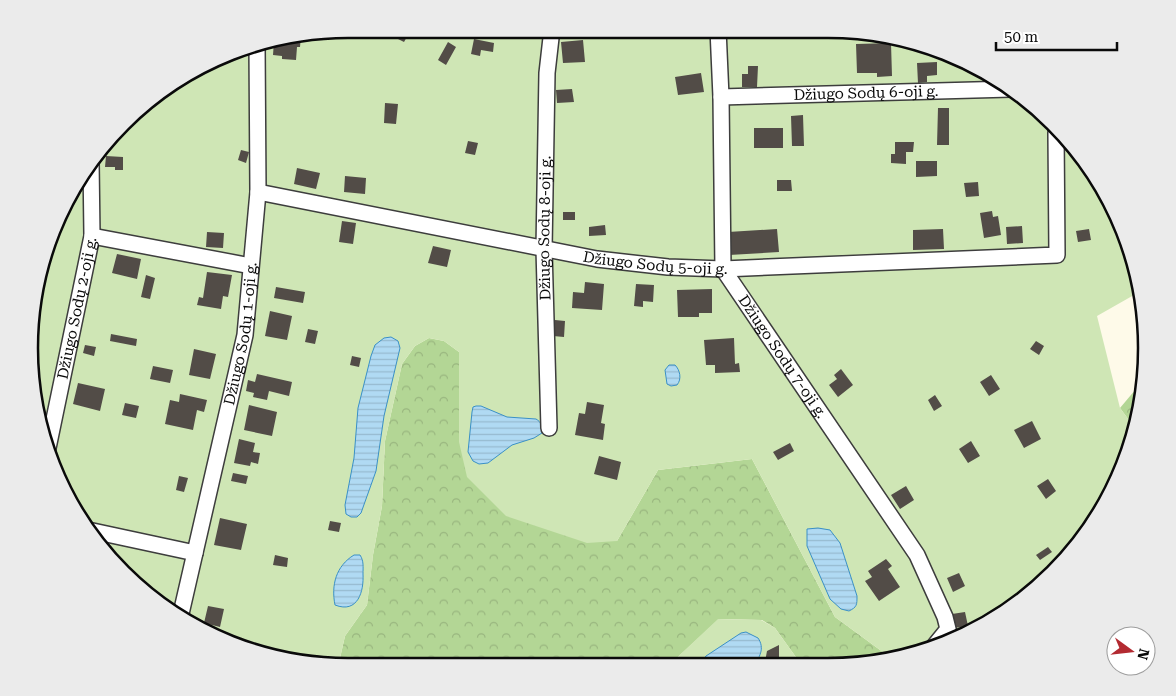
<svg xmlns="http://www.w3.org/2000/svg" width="1176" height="696" viewBox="0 0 1176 696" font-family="'Roboto Serif',serif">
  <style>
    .forest { fill: url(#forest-crowns) }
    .park { fill: #cfe6b5 }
    .water { fill: url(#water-rules); stroke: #3a90c6 }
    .building { fill: #524c47 }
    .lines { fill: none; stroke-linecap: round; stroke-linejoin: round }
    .minor-casing { stroke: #3d3d3d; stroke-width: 18 }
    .minor { stroke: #fff; stroke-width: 15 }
    .labels { text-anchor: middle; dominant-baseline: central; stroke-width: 5; stroke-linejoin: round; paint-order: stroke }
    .street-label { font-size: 15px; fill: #0a0a0a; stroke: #fff }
    .rim { fill: none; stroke: #0a0a0a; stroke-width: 2.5 }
  </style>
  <defs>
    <pattern id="forest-crowns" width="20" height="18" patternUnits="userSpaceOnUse" patternTransform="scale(1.25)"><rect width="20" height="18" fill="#b3d695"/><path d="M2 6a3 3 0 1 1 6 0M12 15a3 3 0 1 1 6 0" fill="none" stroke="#99b67f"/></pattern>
    <pattern id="water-rules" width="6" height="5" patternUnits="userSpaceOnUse" patternTransform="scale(1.25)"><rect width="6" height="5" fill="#b0daf3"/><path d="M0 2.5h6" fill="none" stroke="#96bacf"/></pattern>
  </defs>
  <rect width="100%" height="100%" fill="#fefae9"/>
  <path class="forest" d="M429,338L444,341L459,352L460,383L617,541L658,470L752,459L835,617L891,658L849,667H803L775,628L762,620L719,619L667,667H338L345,636L367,605L373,555L382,506L385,441L402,364L415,346Z
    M1141,383V410L1134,427L1120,408Z"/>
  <path class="park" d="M348,29H849L931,46L1005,82L1093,170L1141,285V291L1097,316L1120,408L1134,427L1094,525L1054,574L988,624L930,650L891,658L835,617L752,459L658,470L617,541L587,543L506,516L467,477L459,442V352L444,341L429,338L415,346L402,364L385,441L382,506L373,555L367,605L345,636L338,667H327L245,650L171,614L95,543L46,451L29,348L40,265L83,170L154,95L246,46Z
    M718,619L761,620L775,628L803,667H667Z"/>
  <path class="water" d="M391,337L398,341L400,348L384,416L376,471L361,513L357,517H351L346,514L345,505L354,458L358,408L371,356L375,345L384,338Z
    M669,365H675C680,370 682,379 677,385L671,386L667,384L665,370Z
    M476,406H481L507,417L536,419C541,422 543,426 542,433L534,438L512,445L488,463L479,464L473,461L468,452L472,412L473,407Z
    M818,528L830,530L840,543L857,596C857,605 857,607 849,611L841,609L830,599L807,546V529Z
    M354,555H360C364,561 363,567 363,574C364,591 358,614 335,605C331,585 336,566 354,555Z
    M746,632L758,638C765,648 760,658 752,667H698L706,656L741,633Z"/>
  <path class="building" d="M431,29H455L452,34L443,29L441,34Z
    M730,29H738V35H730Z
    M399,30L408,35L404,42L394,37Z
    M301,36L300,47H297L296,60L282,59V56L273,55L274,41Z
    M474,39L494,43L493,52L481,50L480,56L471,54Z
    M583,40L585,62L563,63L561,42Z
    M448,42L456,47L446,65L438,60Z
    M891,43L892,76L877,77V73H857L856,44Z
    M917,43L929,46L930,51H918Z
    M937,62V75L927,76V82L918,83L917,63Z
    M748,66H758L757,87H742V74H748Z
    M982,71L994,77H982Z
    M701,73L704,92L678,95L675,77Z
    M572,89L574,102L557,103L556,90Z
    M385,103L398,104L396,124L384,123Z
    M938,108H949V145H937Z
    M803,115L804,146H792L791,116Z
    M754,128H783V148H754Z
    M468,141L478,143L475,155L465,153Z
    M895,142H914L913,152H906V164L891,163V154H895Z
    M241,150L249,152L246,163L238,160Z
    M106,156L123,157V170H115V167H105Z
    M916,161H937V176L916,177Z
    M297,168L320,173L316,189L294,184Z
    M345,176L366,178L365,194L344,192Z
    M777,180H791L792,191H777Z
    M978,182L979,196L966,197L964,183Z
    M992,211L993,217L998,216L1001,235L984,238L980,213Z
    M563,212H575V220H563Z
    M342,221L356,223L353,244L339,242Z
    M605,225L606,235L589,236V227Z
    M1022,226L1023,243L1007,244L1006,227Z
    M777,229L779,252L729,255L728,232Z
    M943,229L944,249L913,250V230Z
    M1089,229L1091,240L1078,242L1076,231Z
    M207,232L224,233L223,248L206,247Z
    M433,246L451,250L447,267L428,263Z
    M117,254L141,259L137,279L112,273Z
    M207,272L232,275L228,297L223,296L221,309L197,305L199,297L203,298Z
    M146,275L155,278L150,299L141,297Z
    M585,282L604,284L602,310L572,308L573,292L584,293Z
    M636,284L654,285L653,302L643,301V307L634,306Z
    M276,287L305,292L303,303L274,298Z
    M712,289V313H699V317H678L677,290Z
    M270,311L292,316L287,340L265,336Z
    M555,320L565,321L564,337L553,336Z
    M308,329L318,331L315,344L305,342Z
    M111,334L137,339L136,346L110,341Z
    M734,338L735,364L739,363L740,372L715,373V365H706L704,340Z
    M1036,341L1044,346L1039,355L1030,349Z
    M85,345L96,347L94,356L83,353Z
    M194,349L216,354L210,379L189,375Z
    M352,356L361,358L359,367L350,365Z
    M153,366L173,370L170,383L150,379Z
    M841,369L853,385L838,397L829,385L837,379L834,375Z
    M257,374L292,382L289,396L269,391L267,400L253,397L254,393L246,391L248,380L255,382Z
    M991,375L1000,389L989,396L980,382Z
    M34,382L41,384L38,401Z
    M78,383L105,389L100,411L73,404Z
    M180,394L207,400L204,412L197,410L193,430L165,424L170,400L179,402Z
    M935,395L942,406L934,411L928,400Z
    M587,402L604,405L601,423L605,424L603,440L575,435L579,413L585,414Z
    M125,403L139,406L136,418L122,415Z
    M249,405L277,412L272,436L244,430Z
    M1032,421L1041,439L1024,448L1014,430Z
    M239,439L255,443L253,452L260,453L258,464L251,462L250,466L234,463Z
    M971,441L980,456L968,463L959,449Z
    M790,443L794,451L778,460L773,452Z
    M599,456L621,462L617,480L594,474Z
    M55,467L63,469L61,479Z
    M233,473L248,476L246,484L231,481Z
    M179,476L188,478L184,492L176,490Z
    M1048,479L1056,491L1046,499L1037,486Z
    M906,486L914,500L900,509L891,495Z
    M220,518L247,524L241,550L214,545Z
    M330,521L341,523L339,532L328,530Z
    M1048,547L1052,552L1040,560L1036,555Z
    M275,555L288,558L287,567L273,565Z
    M886,559L892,566L888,569L900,587L879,601L865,581L872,577L868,571Z
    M959,573L965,586L953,592L947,578Z
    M208,606L224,609L220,627L204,623Z
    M965,612L968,626L954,628L952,614Z
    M977,629L960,637L959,631Z
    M779,645V659L767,667H764L767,651Z"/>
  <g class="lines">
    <g class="minor-casing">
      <g id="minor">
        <path id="s1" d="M718,29L721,97L723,269L917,555L945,617L948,629L931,650"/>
        <path id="s2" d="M721,97L1011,89"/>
        <path id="s3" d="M258,192L597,259L668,267L723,269L1057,255L1056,133"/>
        <path d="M92,236L251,266"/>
        <path id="s4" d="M549,428L544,249L547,73L552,29"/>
        <path id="s5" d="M47,453L92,236L91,161"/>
        <path d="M88,530L195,553"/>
        <path id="s6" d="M180,618L245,335L258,192L257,44"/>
      </g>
    </g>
    <use href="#minor" class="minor"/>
  </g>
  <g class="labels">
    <g class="street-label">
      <text stroke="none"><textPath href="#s2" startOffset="145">Džiugo Sodų 6-oji g.</textPath></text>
      <text stroke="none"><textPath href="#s4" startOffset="200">Džiugo Sodų 8-oji g.</textPath></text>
      <text stroke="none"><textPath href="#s3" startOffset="404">Džiugo Sodų 5-oji g.</textPath></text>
      <text stroke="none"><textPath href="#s5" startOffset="148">Džiugo Sodų 2-oji g.</textPath></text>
      <text stroke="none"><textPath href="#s6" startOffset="291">Džiugo Sodų 1-oji g.</textPath></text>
      <text stroke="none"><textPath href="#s1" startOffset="346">Džiugo Sodų 7-oji g.</textPath></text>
    </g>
  </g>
  <path d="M0 0H1176V696H0ZM348 38H828A310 310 0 0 1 1138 348V348A310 310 0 0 1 828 658H348A310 310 0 0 1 38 348V348A310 310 0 0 1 348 38Z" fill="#ebebeb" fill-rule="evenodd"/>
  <path class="rim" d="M348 38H828A310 310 0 0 1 1138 348V348A310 310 0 0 1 828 658H348A310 310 0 0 1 38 348V348A310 310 0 0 1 348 38Z"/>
  <g transform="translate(1131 651) rotate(105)"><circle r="24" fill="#ffffff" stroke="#9d9d9d"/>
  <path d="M0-4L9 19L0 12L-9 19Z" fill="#b32a31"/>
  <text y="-8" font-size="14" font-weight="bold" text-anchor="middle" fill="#0a0a0a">N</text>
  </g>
  <path d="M996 42v8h121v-8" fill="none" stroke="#0a0a0a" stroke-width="2.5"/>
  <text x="1004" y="42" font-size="15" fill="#0a0a0a" stroke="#ffffff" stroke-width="4" paint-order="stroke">50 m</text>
</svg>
